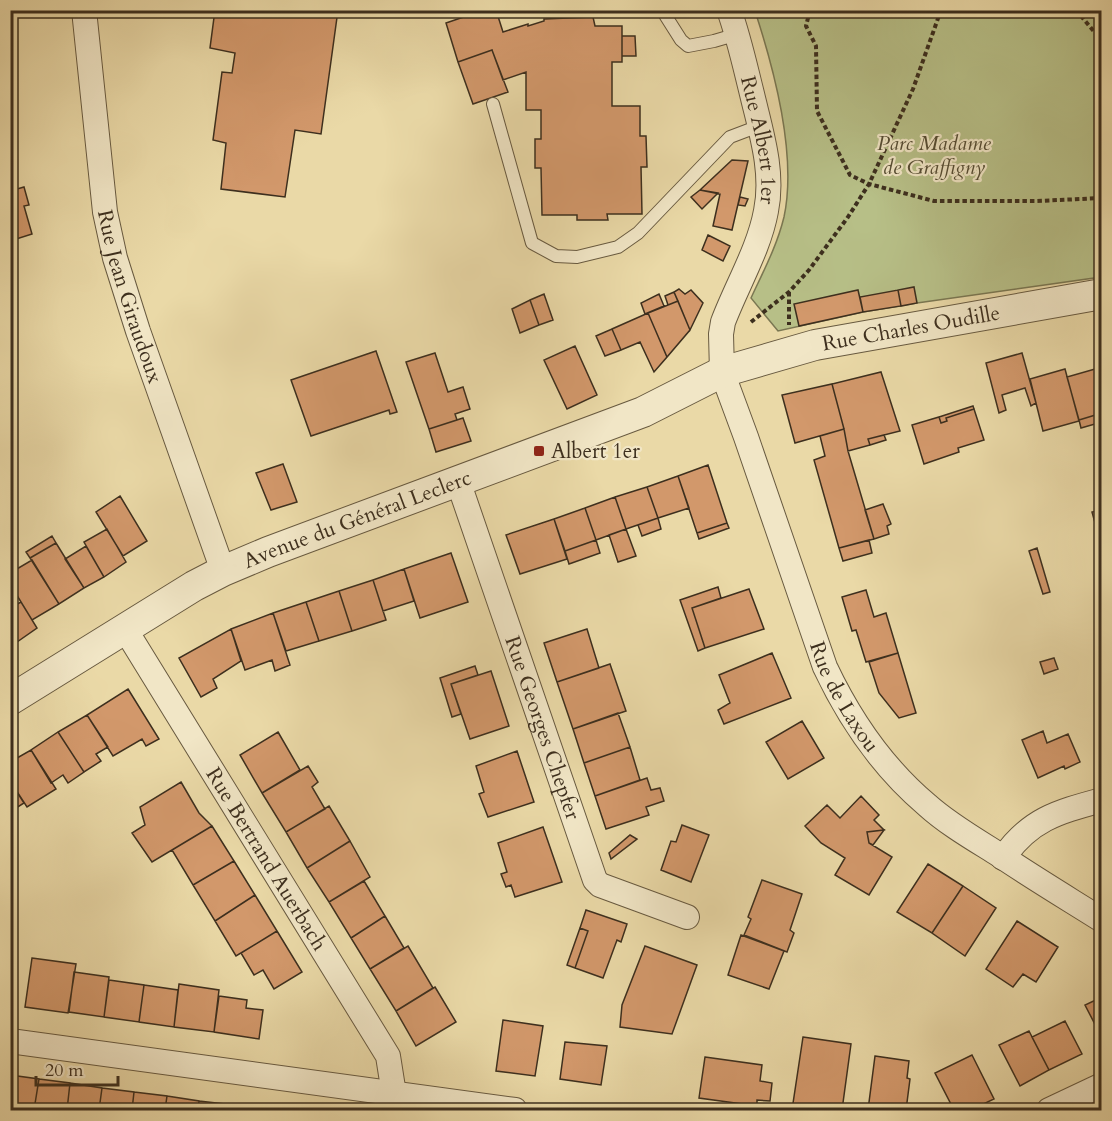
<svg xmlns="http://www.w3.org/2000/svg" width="1112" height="1121" viewBox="0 0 1112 1121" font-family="Cardo,serif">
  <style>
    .green { fill: #b7bf87; stroke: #7a7752; stroke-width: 1.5 }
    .building { fill: #d2986b; stroke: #3d2f1e; stroke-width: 1.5 }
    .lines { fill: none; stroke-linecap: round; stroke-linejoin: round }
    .service-casing { stroke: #685a40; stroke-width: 14 }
    .minor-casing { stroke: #685a40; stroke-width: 26 }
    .tertiary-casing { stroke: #685a40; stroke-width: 32 }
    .path { stroke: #3d2f1e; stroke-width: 4; stroke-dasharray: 4.5 3; stroke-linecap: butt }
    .service { stroke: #f1e6c6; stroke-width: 12 }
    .minor { stroke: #f1e6c6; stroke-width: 24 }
    .tertiary { stroke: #f1e6c6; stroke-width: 30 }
    .poi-dot { fill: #8f2418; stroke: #f1e6c6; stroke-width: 2 }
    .labels { text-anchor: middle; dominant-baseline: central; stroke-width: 4.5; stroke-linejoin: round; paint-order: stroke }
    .street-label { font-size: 21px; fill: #3d2f1e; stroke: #f1e6c6 }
    .park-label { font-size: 21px; font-style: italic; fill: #554c33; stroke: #f1e6c6 }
    .poi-label { font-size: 21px; fill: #3d2f1e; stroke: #f1e6c6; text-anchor: start }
  </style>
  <rect width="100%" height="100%" fill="#ead9a7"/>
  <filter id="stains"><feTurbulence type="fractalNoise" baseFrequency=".00333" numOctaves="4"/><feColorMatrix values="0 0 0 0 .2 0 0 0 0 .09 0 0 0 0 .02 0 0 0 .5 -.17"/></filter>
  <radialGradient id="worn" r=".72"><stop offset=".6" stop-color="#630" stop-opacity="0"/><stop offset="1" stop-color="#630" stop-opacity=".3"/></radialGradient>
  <path class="green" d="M755,11H1101V277L917,303L863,312L778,331L751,298C763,272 777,246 784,217C797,156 774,69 755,11Z"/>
  <path class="building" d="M215,10H338L321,134L295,130L285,197L221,189L226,143L213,140L222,72L232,73L235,53L210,48Z
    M484,10H496L503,32L528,24V26L544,21V19L593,17L595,26H622V62H612V106H640V136H646L647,167H641L642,214H607L608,220H577V215H542L541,168H535V139H541V110H526V72L503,80L492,50L458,62L446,23Z
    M622,36H635L636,56H622Z
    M492,50L508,92L473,104L458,62Z
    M732,160L748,161L732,230L713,226L720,194L700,190Z
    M24,187L29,205L24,206L32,234L10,241V191Z
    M700,190L718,193L702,209L691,197Z
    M740,197L748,199L745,206L738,205Z
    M708,235L730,246L723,261L702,250Z
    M914,287L917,303L901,306L898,290Z
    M679,289L685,294L691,290L703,303L690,330L674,292Z
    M858,290L863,312L799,326L794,304Z
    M898,290L901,306L863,312L860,297Z
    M674,292L678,301L668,305L665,296Z
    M544,294L553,320L539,325L530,300Z
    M659,294L664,306L645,314L641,303Z
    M530,300L539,325L520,333L512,309Z
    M678,301L690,330L667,357L648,313Z
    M648,313L667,357L654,372L640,342L621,350L612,329Z
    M612,329L621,350L605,356L596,336Z
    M575,346L597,395L567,409L544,360Z
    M376,351L397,412L390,414L389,410L311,436L291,380Z
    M435,353L448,392L463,387L470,409L455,414L457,420L429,429L406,362Z
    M1022,353L1036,403L1031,406L1025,388L1002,395L1006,410L999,413L986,363Z
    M1102,367V413L1079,420L1067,377Z
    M1065,369L1079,421L1043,431L1030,379Z
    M881,372L900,431L868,439L870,445L848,451L844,429L832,384Z
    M832,384L844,429L795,443L782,395Z
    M973,406L974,409L946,418L947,421L941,423L939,417Z
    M974,409L984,440L958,448L959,452L924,464L912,425L939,417L941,423L947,421L946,418Z
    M1102,413V422L1081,428L1079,420Z
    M463,418L471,441L436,452L429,429Z
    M844,429L848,451L874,539L839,548L814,460L825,456L820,436Z
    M884,435L886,440L870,445L868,439Z
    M283,464L297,502L271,510L256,473Z
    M708,465L727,523L697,533L678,476Z
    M678,476L689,508L658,518L647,487Z
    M647,487L658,518L626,529L615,497Z
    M120,496L147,541L123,556L96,512Z
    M615,497L626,529L596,540L585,508Z
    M883,504L891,524L887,526L889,534L874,539L865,510Z
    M585,508L596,540L565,551L554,519Z
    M1102,510V537H1099L1092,512Z
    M658,518L661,529L642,536L638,525Z
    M554,519L567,559L520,574L506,535Z
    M727,523L729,528L699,539L697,533Z
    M107,529L126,562L104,577L84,542Z
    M626,529L636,556L618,562L609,535Z
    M52,536L56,543L30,558L26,552Z
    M596,540L600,553L569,564L565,551Z
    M869,540L872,553L843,561L839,548Z
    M56,543L84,588L59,604L30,558Z
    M86,546L104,577L84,588L65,559Z
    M1037,548L1050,592L1043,594L1029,551Z
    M451,553L468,602L420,618L404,569Z
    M32,560L59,604L32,620L10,584V573Z
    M404,569L414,601L383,611L373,580Z
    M373,580L386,620L352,631L339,591Z
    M718,587L721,598L692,608L705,648L698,651L680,600Z
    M749,589L764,629L705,648L692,608Z
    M866,590L874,617L886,613L898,653L866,662L856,630L852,631L842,597Z
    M339,591L352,631L319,641L306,602Z
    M21,602L37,628L17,642L10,632V608Z
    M306,602L319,641L286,651L273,613Z
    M273,613L290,665L275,671L272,660L245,670L231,629Z
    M231,629L241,661L213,679L217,688L201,697L179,658Z
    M587,629L599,668L557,682L544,643Z
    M772,653L791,698L724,724L718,710L730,703L719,675Z
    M898,653L916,713L899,718L879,693L869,662Z
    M1054,658L1058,669L1044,674L1040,662Z
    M610,664L626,711L573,729L557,682Z
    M475,666L478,675L451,684L461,714L452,717L440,678Z
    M491,671L509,726L470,739L451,684Z
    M128,689L159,739L146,746L142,739L113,756L87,715Z
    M618,713L630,747L584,763L573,729Z
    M87,715L108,747L96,754L101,761L84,772L58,732Z
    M802,721L824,758L788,779L766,742Z
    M1043,731L1047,743L1068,734L1080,762L1065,769L1064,766L1038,778L1022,740Z
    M58,732L84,772L68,783L63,775L51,783L31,750Z
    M278,732L300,770L262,793L240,755Z
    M630,747L640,780L595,796L584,763Z
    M31,750L56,789L27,807L10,781V762Z
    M517,751L534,802L488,817L479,794L484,792L476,766Z
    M308,766L318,782L312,787L325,809L286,832L262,793Z
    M647,778L651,790L660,788L664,801L646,807L649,815L606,829L595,796Z
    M10,781L24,803L10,812Z
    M181,782L199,813L212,826L152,862L132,833L145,825L140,807Z
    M861,796L879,815L874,820L884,830L867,832L869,843L892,857L869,895L835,875L845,858L821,843L805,826L827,805L840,818Z
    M329,806L350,841L307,868L286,832Z
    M682,825L709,835L691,882L661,870L671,841L676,842Z
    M212,826L234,861L193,885L172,850Z
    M543,827L562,882L515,897L511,885L506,887L501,874L507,872L498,843Z
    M884,830L873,845L869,843L867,832Z
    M630,835L637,839L611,859L609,853Z
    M350,841L370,877L329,902L307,868Z
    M234,861L255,895L215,921L193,885Z
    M928,864L963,886L932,933L897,912Z
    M762,880L802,894L790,930L794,933L787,952L744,935L751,919L748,917Z
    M364,881L385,916L351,938L329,902Z
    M963,886L996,908L965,956L932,933Z
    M255,895L277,931L236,956L215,921Z
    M586,910L627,924L621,942L617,940L603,978L575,968L588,931L580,928Z
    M385,916L404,948L370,969L351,938Z
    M1017,921L1058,947L1036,982L1023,974L1013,987L986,969Z
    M580,928L588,931L575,968L567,965Z
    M277,931L302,972L274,989L263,970L254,975L241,953Z
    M741,935L784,951L769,989L728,975Z
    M408,946L433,988L396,1011L370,969Z
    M645,946L697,965L672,1034L620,1027L622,1005Z
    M32,958L76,964L68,1013L25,1007Z
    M74,972L109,977L104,1017L69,1012Z
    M109,980L144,985L139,1022L104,1017Z
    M179,984L219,990L214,1032L174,1027Z
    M144,985L178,990L174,1027L139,1022Z
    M435,987L456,1022L416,1046L396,1011Z
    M219,996L247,1000L246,1008L263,1010L259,1039L214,1032Z
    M1102,997V1038L1085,1005Z
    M503,1020L543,1026L535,1076L496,1071Z
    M1065,1021L1082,1054L1049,1070L1032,1037Z
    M1029,1031L1049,1070L1020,1086L999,1045Z
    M803,1037L851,1044L842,1110H792Z
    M565,1042L607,1046L601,1085L560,1079Z
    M972,1055L994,1099L971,1110H954L935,1073Z
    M875,1056L909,1061L907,1078L910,1079L906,1110H868Z
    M705,1057L762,1065L760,1081L772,1083L770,1101L757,1100V1106L699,1098Z
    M10,1075L39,1079L34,1110H10Z
    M39,1079L70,1083L67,1110H34Z
    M70,1083L102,1088L99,1110H67Z
    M102,1088L134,1092L132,1110H99Z
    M134,1092L167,1096L165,1110H132Z
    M167,1096L199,1101L198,1110H165Z
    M199,1101L233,1105L232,1110H198Z
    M233,1105L265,1110H232Z"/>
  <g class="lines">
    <g class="service-casing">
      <path id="service" d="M662,10L681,40L688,46L714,41L738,34
        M493,104L532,243L556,256L577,257L618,247L638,233L730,137L759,126"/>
    </g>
    <g class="minor-casing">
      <g id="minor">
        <path id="s1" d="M84,10L105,212L115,258L138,331L223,571"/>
        <path id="s2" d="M729,10C739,38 745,66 752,94C761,132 774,172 766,211C759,249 737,285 723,322L721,334L722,372L746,437L825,667C850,720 882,767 927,805C948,824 974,839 998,854C1032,877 1067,898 1102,920"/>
        <path id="s3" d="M458,481L595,880L600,885L687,917"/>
        <path id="s4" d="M125,629L388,1056L394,1094"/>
        <path d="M1003,858C1030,819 1058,812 1102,800"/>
        <path d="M10,1041L515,1110"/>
        <path d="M1049,1110L1102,1085"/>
      </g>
    </g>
    <g class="tertiary-casing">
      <g id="tertiary">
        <path id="s5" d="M10,700L194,586L223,571L268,552L643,412L722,372L815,345L1102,294"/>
      </g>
    </g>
    <path class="path" d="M810,10L806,26L816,46L817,111L850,175L869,184L934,201H1037L1102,198
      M1076,10L1102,41
      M789,292V325
      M751,322L789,292L809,270L848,217L869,184L913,89L941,10"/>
    <use href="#service" class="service"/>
    <use href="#minor" class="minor"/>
    <use href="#tertiary" class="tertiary"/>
  </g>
  <rect class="poi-dot" x="533" y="445" width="12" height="12" rx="3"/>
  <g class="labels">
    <g class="street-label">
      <text stroke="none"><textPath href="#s2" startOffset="134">Rue Albert 1er</textPath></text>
      <text stroke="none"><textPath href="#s1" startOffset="291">Rue Jean Giraudoux</textPath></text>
      <text stroke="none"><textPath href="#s5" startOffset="981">Rue Charles Oudille</textPath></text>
      <text stroke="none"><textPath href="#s5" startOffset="393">Avenue du Général Leclerc</textPath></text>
      <text stroke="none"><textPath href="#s2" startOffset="723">Rue de Laxou</textPath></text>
      <text stroke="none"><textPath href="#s3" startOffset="261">Rue Georges Chepfer</textPath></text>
      <text stroke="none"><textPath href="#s4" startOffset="270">Rue Bertrand Auerbach</textPath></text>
    </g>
    <g class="park-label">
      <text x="934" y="143">Parc Madame<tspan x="934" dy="24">de Graffigny</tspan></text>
    </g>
    <g class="poi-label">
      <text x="551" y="451">Albert 1er</text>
    </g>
  </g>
  <rect width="1112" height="1121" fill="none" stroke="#ead9a7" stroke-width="36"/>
  <rect x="12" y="12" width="1088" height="1097" fill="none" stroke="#3d2f1e" stroke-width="3"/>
  <rect x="18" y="18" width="1076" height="1085" fill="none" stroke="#3d2f1e" stroke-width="1.5"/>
  <path d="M36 1076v9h82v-9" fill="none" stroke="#3d2f1e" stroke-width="3"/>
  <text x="45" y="1076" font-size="18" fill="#3d2f1e" stroke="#f1e6c6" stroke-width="4.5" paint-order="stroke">20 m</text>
  <rect width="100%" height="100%" filter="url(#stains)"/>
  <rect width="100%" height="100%" fill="url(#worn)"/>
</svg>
